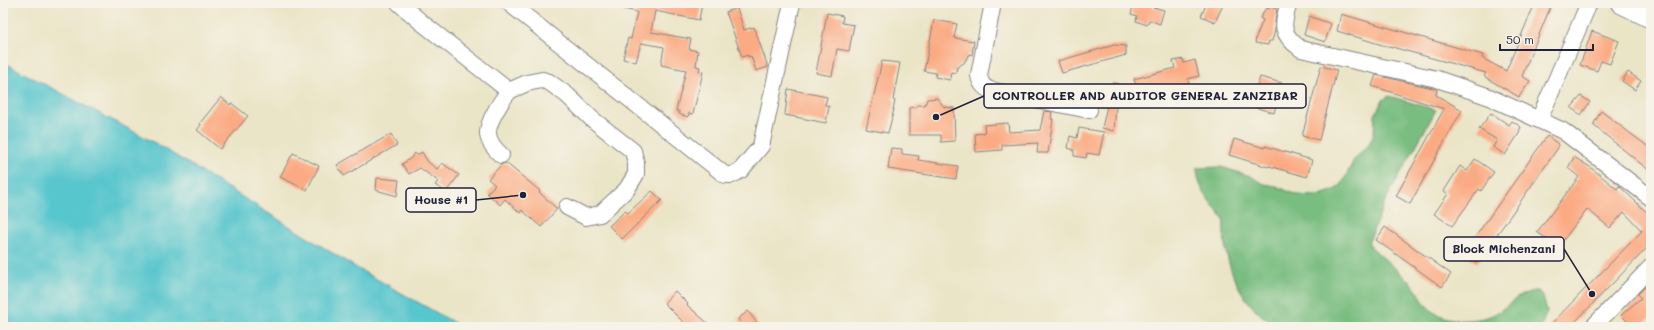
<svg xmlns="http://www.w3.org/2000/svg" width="1654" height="330" viewBox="0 0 1654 330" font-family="Mali,sans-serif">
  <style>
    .forest { fill: #79bd80; stroke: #4e705e }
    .water { fill: #58c6cd; stroke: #3d7484 }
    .building { fill: #fbab83 }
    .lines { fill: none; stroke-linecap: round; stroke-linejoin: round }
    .minor-casing { stroke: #868482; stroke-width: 18 }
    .major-casing { stroke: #868482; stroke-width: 22 }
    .minor { stroke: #fff; stroke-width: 16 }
    .major { stroke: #fff; stroke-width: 20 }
    .leader { fill: none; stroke: #22223b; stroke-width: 1.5 }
    .callout-dot { fill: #22223b; stroke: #f7f3e8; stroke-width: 1.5 }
    .callout { fill: #f7f3e8; stroke: #22223b; stroke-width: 1.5 }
    .callout-label { font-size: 12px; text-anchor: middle; font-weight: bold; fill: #22223b }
  </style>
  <rect width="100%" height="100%" fill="#f7f3e8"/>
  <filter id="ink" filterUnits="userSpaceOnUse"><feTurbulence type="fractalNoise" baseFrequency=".025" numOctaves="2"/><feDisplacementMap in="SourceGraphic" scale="8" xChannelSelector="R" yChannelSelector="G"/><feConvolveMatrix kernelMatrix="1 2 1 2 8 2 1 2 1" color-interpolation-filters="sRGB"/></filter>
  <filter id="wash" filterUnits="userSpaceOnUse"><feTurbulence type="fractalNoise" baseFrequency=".012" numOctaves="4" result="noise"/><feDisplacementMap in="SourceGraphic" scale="16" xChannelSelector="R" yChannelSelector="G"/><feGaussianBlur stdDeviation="0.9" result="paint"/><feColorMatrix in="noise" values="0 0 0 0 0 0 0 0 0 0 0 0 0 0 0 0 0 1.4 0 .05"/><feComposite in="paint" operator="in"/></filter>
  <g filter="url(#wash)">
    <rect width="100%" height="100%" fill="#ebe5c8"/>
    <path class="forest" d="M1389,96L1436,110L1384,203L1368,244C1382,257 1397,270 1411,283C1417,290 1421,299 1427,306C1441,322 1471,323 1490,316C1508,309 1517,291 1538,291L1543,297L1547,311L1541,327H1281C1273,323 1264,318 1258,312C1233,289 1222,252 1224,219C1212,204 1197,189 1197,168L1221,167L1250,176L1264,184L1276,186L1297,195L1317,196L1329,192L1336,189L1342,184L1354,160L1369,144L1374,133L1375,115L1382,101Z"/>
    <path class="water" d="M3,62L155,143L355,267L462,327H3Z"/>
    <g id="blocks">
      <path class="building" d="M616,3H702L699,20L655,11L651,32L691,39L689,49L698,51L696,66L700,67L699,71L703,72L693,114L689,113L688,117L679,114V111H676L686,70L661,65L664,47L641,43L636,62L623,59L628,38L631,39L637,12L615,7Z
        M1134,3H1154L1153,7L1164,10L1160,24L1149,20L1147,25L1136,21L1137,16L1131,14Z
        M1207,3H1224L1215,22L1201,16Z
        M1535,3H1552L1522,76L1530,81L1519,97L1488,79L1484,76L1486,73L1392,47V48L1337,31L1341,14L1483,55L1482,58L1506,71Z
        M1270,7L1277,9L1275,22V31L1272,41H1269L1268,45L1255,43L1256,37L1263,20L1260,18L1266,8L1269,9Z
        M737,8L744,30L754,27L768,67L756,71L751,56L748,57V55L742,57L726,12Z
        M827,13L843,16L842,23L854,25L849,51L837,49L832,76L816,73Z
        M1309,16L1331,24L1325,42L1304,35Z
        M934,20L957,24L954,38L974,41L972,55L969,54L964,63L957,67L956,73L951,72L950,80L935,77L936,73L924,71Z
        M1592,31L1619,41L1610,64L1601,61L1597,71L1580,65Z
        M1114,45L1126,46V55L1062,73L1058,61Z
        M1183,59L1184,63L1195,60L1199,76L1188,79L1189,83L1153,92V94L1140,98L1134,79L1175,68L1173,61Z
        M882,61L900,63L893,100L895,101L893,110L894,109L888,133L866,129Z
        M1321,66L1337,70L1319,140L1302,136Z
        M1628,72L1641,81L1635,90L1622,81Z
        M1376,75L1437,89L1436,95L1462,110L1410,204L1396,196L1444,109L1372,86Z
        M1260,77L1282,83L1274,113L1251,106Z
        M1112,83L1118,84L1114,131L1102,128L1107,106H1100L1102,95L1109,96Z
        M788,89L827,97L825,105L829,106L826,123L785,115Z
        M1581,96L1590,102L1581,115L1571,108Z
        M221,97L230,105L231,103L248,116L220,149L197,130L201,125L200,123Z
        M937,98L944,107L954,108L955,141L941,142V135H909V108L916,107L917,105H925L927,99Z
        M1044,111L1052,112L1051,119H1053L1048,153H1037L1038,143L1002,145V150L976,152L975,134L985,133L984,125L1008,123L1009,132L1040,130Z
        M1601,111L1651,149V172L1593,125Z
        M1491,113L1509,125L1512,121L1521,127L1519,131L1520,132L1505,155L1493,147L1497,140L1479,129Z
        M1079,128L1104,132L1099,155L1087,153L1086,158L1074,156V150L1068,148L1070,136L1077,138Z
        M391,134L397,145L344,176L337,165Z
        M1547,136L1558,144V148L1477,263L1463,254Z
        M1234,139L1265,148V146L1312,160L1307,177L1269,166L1268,167L1229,155Z
        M891,148L902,149V154L919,156L918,160L958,166L956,179L888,169Z
        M422,152L428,162L437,169L442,163L459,175L446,192L435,185L438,181L420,168L409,174L402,164L411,158L415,153L417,155Z
        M293,153L319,166L307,190L280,177Z
        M1574,157L1590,167L1617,189L1619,186L1651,216V244L1570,327H1548L1642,231L1624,212L1610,228L1587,209L1558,247L1537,232L1579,177L1568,168Z
        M1475,159L1494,172L1481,191L1479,189L1452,226L1434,214L1448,194L1444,191L1460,166L1467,171Z
        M506,163L540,191L539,192L557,209L541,227L522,210L520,213L505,199L500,205L487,193L495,185L488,179L502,164Z
        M377,178L399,180L397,196L376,190Z
        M652,191L662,200L622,239L609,226L625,211L628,213Z
        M1385,227L1451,274L1442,287L1376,240Z
        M1651,281V317L1640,327H1620L1627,321L1621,315L1641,298L1638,294Z
        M675,291L688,304L687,305L712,327H689L679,318L664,303Z
        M748,311L760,327H744L738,319Z"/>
    </g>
  </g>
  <g filter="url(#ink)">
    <use href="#blocks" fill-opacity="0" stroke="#868482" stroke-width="1"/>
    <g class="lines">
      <g class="minor-casing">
        <path id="minor" d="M399,3L421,22L509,91C502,100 487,122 488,134C489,143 495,149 501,155
          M509,3L725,175H732L741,170L761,146L792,3
          M993,3L979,75C980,83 983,87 990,90L1089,110
          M1289,3C1282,25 1280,34 1301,49L1437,79L1487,96L1563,131L1651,198
          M509,91L527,83L542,80L549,82L567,95L592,119L633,151L636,163V174L627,189L600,214L586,217L567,207
          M1539,120L1589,3
          M1593,327L1651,267"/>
      </g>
      <g class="major-casing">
        <path id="major" d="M1621,3L1651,18"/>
      </g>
      <use href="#minor" class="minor"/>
      <use href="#major" class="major"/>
    </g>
  </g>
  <path class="leader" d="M936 117L984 96M523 195L476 200M1592 294L1564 249"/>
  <g class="callout-dot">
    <circle cx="936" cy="117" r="4"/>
    <circle cx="523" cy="195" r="4"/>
    <circle cx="1592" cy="294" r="4"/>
  </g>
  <g class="callout">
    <rect x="984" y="84" width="322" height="24" rx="4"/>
    <rect x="406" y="188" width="70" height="24" rx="4"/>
    <rect x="1444" y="237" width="120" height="24" rx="4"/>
  </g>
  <g class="callout-label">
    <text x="1145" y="100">CONTROLLER AND AUDITOR GENERAL ZANZIBAR</text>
    <text x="441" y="204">House #1</text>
    <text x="1504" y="253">Block Michenzani</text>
  </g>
  <rect width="1654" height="330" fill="none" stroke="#f7f3e8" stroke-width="16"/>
  <path d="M1500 44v6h93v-6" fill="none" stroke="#22223b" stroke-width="2"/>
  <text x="1506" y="44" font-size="12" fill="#22223b" stroke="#f7f3e8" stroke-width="3" paint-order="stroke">50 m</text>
</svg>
